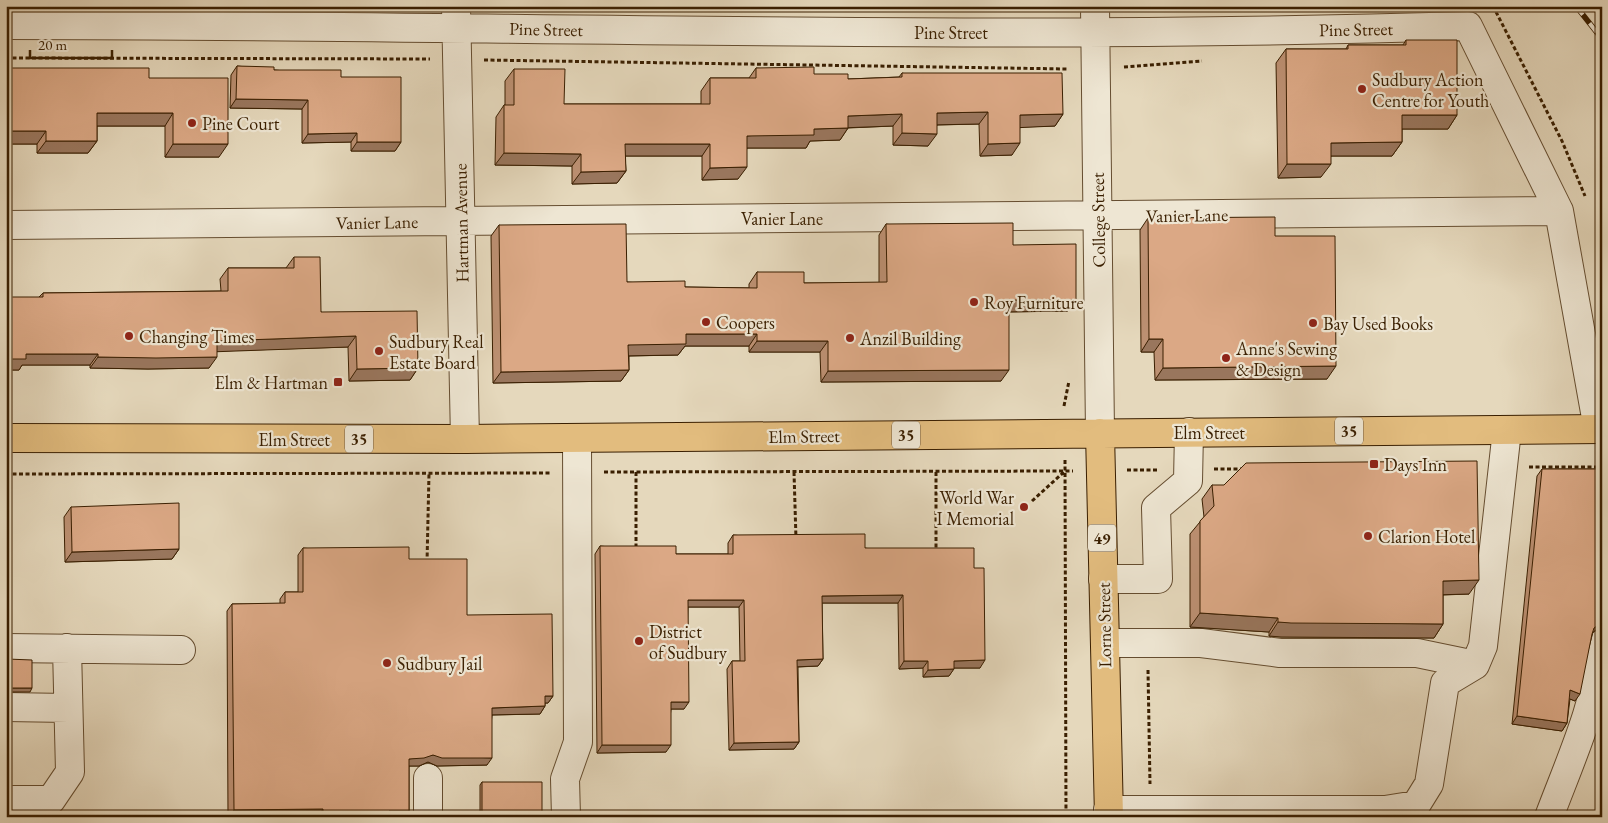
<svg xmlns="http://www.w3.org/2000/svg" width="1608" height="823" viewBox="0 0 1608 823" font-family="'EB Garamond',serif">
  <style>
    .lines { fill: none; stroke-linecap: round; stroke-linejoin: round }
    .minor-casing { stroke: #654d30; stroke-width: 30 }
    .major-casing { stroke: #3a1f01; stroke-width: 30 }
    .path { stroke: #3a1f01; stroke-width: 3; stroke-dasharray: 4 2.5; stroke-linecap: butt }
    .minor { stroke: #eee6d3; stroke-width: 28 }
    .major { stroke: #e2bc7e; stroke-width: 28 }
    .rail-casing { stroke: #3a1f01; stroke-width: 5.5 }
    .rail { stroke: #eee6d3; stroke-width: 4; stroke-dasharray: 11; stroke-linecap: butt }
    .wall { fill: #bc9072; stroke: #3a1f01 }
    .shaded-wall { fill: #99765d; stroke: #3a1f01 }
    .building { fill: #dba885; stroke: #3a1f01 }
    .poi-dot { fill: #8f2418; stroke: #eee6d3; stroke-width: 2 }
    .labels { text-anchor: middle; dominant-baseline: central; stroke-width: 4.5; stroke-linejoin: round; paint-order: stroke }
    .shield { fill: #eee6d3; stroke: #705b40; stroke-width: 1 }
    .shield-label { font-size: 16px; font-weight: bold; fill: #3a1f01 }
    .street-label { font-size: 18px; fill: #3a1f01; stroke: #eee6d3 }
    .poi-label { font-size: 18px; fill: #3a1f01; stroke: #eee6d3; text-anchor: start }
  </style>
  <rect width="100%" height="100%" fill="#e5d8bc"/>
  <filter id="stains"><feTurbulence type="fractalNoise" baseFrequency=".004" numOctaves="4"/><feColorMatrix values="0 0 0 0 .2 0 0 0 0 .09 0 0 0 0 .02 0 0 0 .5 -.17"/></filter>
  <radialGradient id="worn" r=".72"><stop offset=".6" stop-color="#630" stop-opacity="0"/><stop offset="1" stop-color="#630" stop-opacity=".3"/></radialGradient>
  <g class="lines">
    <g class="minor-casing">
      <path id="minor" d="M456,6L465,439
        M1095,6L1100,433
        M6,25C493,25 981,41 1468,26L1559,211L1598,429
        M6,225L1559,211
        M1103,579H1158L1156,508L1188,481L1189,432
        M1105,643H1201L1280,653H1417L1475,665
        M6,648L181,650
        M6,707L68,708
        M428,778V817
        M6,800H51L70,772L67,648
        M1108,810H1385L1416,805L1429,784L1445,683L1475,665L1483,646L1507,430
        M566,817L565,779L578,742L577,438
        M1549,817C1570,761 1597,703 1602,644"/>
    </g>
    <g class="major-casing">
      <path id="major" d="M1100,433L1109,817
        M6,438L465,439L1602,429"/>
    </g>
    <path class="path" d="M1493,6L1562,141L1585,196
      M6,58L430,59
      M484,60L1068,69
      M1124,67L1202,61
      M1064,406L1069,381
      M1065,460L1066,817
      M1529,467H1602
      M1214,469H1243
      M1127,470H1158
      M604,472L1073,471
      M636,472V550
      M794,472L796,539
      M936,472V550
      M6,474L551,473
      M1032,501L1065,471
      M427,563L429,473
      M1148,670L1150,784"/>
    <use href="#minor" class="minor"/>
    <use href="#major" class="major"/>
    <g class="rail-casing">
      <path id="rail" d="M1576,6L1602,39
        M1601,6L1602,7"/>
    </g>
    <use href="#rail" class="rail"/>
  </g>
  <path class="wall" d="M1406,40L1457,115L1448,129H1402V142L1392,156H1331L1321,177L1278,178L1276,63L1286,49H1346L1348,45H1403Z
    M237,66L341,77L401,142L395,151H351V142L302,143V109L230,108L231,75Z
    M6,68L149,78L219,157H165V126H97V141L88,153H37V144H6Z
    M756,68L848,79L899,77L902,73L1063,114L1055,126L1020,127L1012,155L980,156L979,124L937,125L928,146L893,145V126L848,128L840,140L810,141L806,148H747L738,179L702,180V156H625L626,171L617,183L572,184V166L495,165L496,117L504,105H505V81L514,69L564,104H701V91L710,78H749Z
    M1148,218L1275,236L1327,379L1155,380L1154,352H1141L1140,230Z
    M886,224L1013,245L1076,300L1068,311L1009,312L1001,381L821,382L820,352H749V346H685L678,355L629,356V370L621,381L493,383L491,236L499,225L627,282L685,287L749,288V284L757,272L804,283H879V235Z
    M294,257L321,312L418,368L410,380L349,381L348,347L217,351L209,368L148,369L90,368V365H22L19,370H6L39,297L43,293L221,291L220,279L228,268H286Z
    M1542,469H1602V629L1596,630L1593,632L1575,701L1570,699L1567,723L1562,731L1512,724L1537,476Z
    M1212,485L1469,594L1443,595V624L1434,638L1281,637L1269,636V632L1190,627V534L1204,517L1202,499Z
    M71,507L179,549L172,559L65,562L64,517Z
    M733,535L865,548L974,568L980,668H954L949,676L923,677V668L899,669L898,603H822L823,659L818,666L798,667L799,742L794,749L729,750L727,669L732,661H740L739,607H688L684,709H671L666,752L597,753L595,554L600,546L676,554H728V543Z
    M303,548L409,559L467,615L553,696L548,703H545V706L540,714L492,715L487,765L437,766L428,762L419,766H409V811L405,817H228L227,611L232,604H280V599L285,592H298V555Z
    M482,782L542,817H480V785Z"/>
  <path class="shaded-wall" d="M236,99L308,100L302,109L230,108Z
    M6,104H10L6,109Z
    M988,112L979,124L928,125L937,113Z
    M97,113H173L165,126H88Z
    M902,114L893,126L840,128L848,116Z
    M1063,114L1055,126L1011,128L1020,115Z
    M1402,115H1457L1448,129H1392Z
    M848,128L840,140L810,141L806,148H738L747,136L814,129Z
    M10,131H46L37,144H6V137Z
    M357,133L351,142L302,143L308,134Z
    M902,133L937,134L928,146L893,145Z
    M46,141H97L88,153H37Z
    M357,142H401L395,151H351Z
    M1402,142L1392,156H1321L1331,143Z
    M1020,143L1012,155L980,156L988,144Z
    M173,144H228L219,157H165Z
    M625,144H710L702,156H617Z
    M504,153L581,154L572,166L495,165Z
    M1287,164H1331L1321,177L1278,178Z
    M747,167L738,179L702,180L710,168Z
    M626,171L617,183L572,184L581,172Z
    M1009,300H1076L1068,311L1001,312Z
    M686,334H757L749,346H685L678,355L621,356L628,345Z
    M356,336L348,347L209,352L217,341Z
    M1149,339H1163L1154,352H1141Z
    M757,341H828L820,352H749Z
    M26,354H98L90,365H22L19,370H6V359Z
    M98,357H217L209,368L148,369L90,368Z
    M1336,366L1327,379L1155,380L1163,368Z
    M418,368L410,380L349,381L357,369Z
    M629,370L621,381L493,383L501,372Z
    M1009,370L1001,381L821,382L828,371Z
    M179,549L172,559L65,562L72,552Z
    M1479,580L1469,594L1433,595L1443,581Z
    M903,595L898,603H817L822,596Z
    M688,600H744L739,607H683Z
    M1200,613L1278,618L1269,632L1190,627Z
    M1278,622L1443,624L1434,638L1281,637L1269,636Z
    M1602,622V629L1596,630L1589,635L1594,628Z
    M823,659L818,666L792,667L797,660Z
    M985,660L980,668H948L954,661Z
    M904,661H928L923,668L899,669Z
    M954,669L949,676L923,677L928,670Z
    M7,688H32L30,692H6Z
    M1570,690L1580,694L1575,701L1565,697Z
    M545,696H553L548,703H540Z
    M671,702H689L684,709H666Z
    M545,706L540,714L487,715L492,708Z
    M1517,716L1567,723L1562,731L1512,724Z
    M799,742L794,749L729,750L734,743Z
    M602,745H671L666,752L597,753Z
    M433,755L492,758L487,765L437,766L428,762L419,766H404L409,759Z
    M323,809L318,817H229L234,810Z
    M389,811H409L405,817H384Z"/>
  <path class="building" d="M1406,40H1457V115H1402V142L1331,143V164H1287L1286,49H1348V45H1406Z
    M237,66L274,67V70H341V77H401V142H357V133L308,134V100L236,99Z
    M814,67V74H848V79L902,77V73H1062L1063,114L1020,115V143L988,144V112L937,113V134L902,133V114L848,116V128L814,129V135L747,136V167L710,168V144H625L626,171L581,172V154L504,153V105H514V69H565L564,104H710V78H756V68Z
    M6,68H149V78H228V144H173V113H97V141H46V131H10V104H6Z
    M1275,217V236H1335L1336,366L1163,368V339H1149L1148,218Z
    M1013,223V245L1076,244V300H1009V370L828,371V341H757V334H686V344L628,345L629,370L501,372L499,225L626,224L627,282L685,281V287L757,288V272H804V283L887,282L886,224Z
    M294,257H320L321,312L417,311L418,368L357,369L356,336L217,341V357L156,358L98,357V354H26V359H6V297H43V293L228,291V268H294Z
    M1477,461L1479,580L1443,581V624L1291,623L1278,622V618L1200,613V521L1214,506L1212,485H1224L1246,463Z
    M1542,469H1602V622L1594,628L1592,634L1580,694L1570,690L1567,723L1517,716Z
    M179,503V549L72,552L71,507Z
    M865,534V548H974V568H984L985,660L954,661V669L928,670V661H904L903,595L822,596L823,659L797,660L799,742L734,743L732,661H745L744,600H688L689,702H671V745H602L600,546H676V554H733V535Z
    M409,547V559H467V615L552,614L553,696H545V706L492,708V758H442L433,755L424,758L409,759V811H389V817H323V809L234,810L232,604L285,603V592H303V548Z
    M7,659L32,660V688H7Z
    M482,782H542V817H482Z"/>
  <g class="poi-dot">
    <circle cx="1362" cy="89" r="5"/>
    <circle cx="192" cy="123" r="5"/>
    <circle cx="974" cy="302" r="5"/>
    <circle cx="706" cy="322" r="5"/>
    <circle cx="1313" cy="323" r="5"/>
    <circle cx="129" cy="336" r="5"/>
    <circle cx="850" cy="338" r="5"/>
    <circle cx="379" cy="351" r="5"/>
    <circle cx="1226" cy="358" r="5"/>
    <rect x="333" y="377" width="10" height="10" rx="2.5"/>
    <rect x="1369" y="459" width="10" height="10" rx="2.5"/>
    <circle cx="1024" cy="507" r="5"/>
    <circle cx="1368" cy="536" r="5"/>
    <circle cx="639" cy="641" r="5"/>
    <circle cx="387" cy="663" r="5"/>
  </g>
  <g class="labels">
    <g class="shield">
      <rect x="1335" y="417.5" width="28" height="27" rx="4"/>
      <rect x="892" y="421.5" width="28" height="27" rx="4"/>
      <rect x="345" y="425.5" width="28" height="27" rx="4"/>
      <rect x="1088" y="524.5" width="28" height="27" rx="4"/>
    </g>
    <g class="shield-label">
      <text x="1349" y="431">35</text>
      <text x="906" y="435">35</text>
      <text x="359" y="439">35</text>
      <text x="1102" y="538">49</text>
    </g>
    <g class="street-label">
      <text transform="translate(546 29) rotate(1)">Pine Street</text>
      <text transform="translate(1356 29) rotate(-1)">Pine Street</text>
      <text x="951" y="32">Pine Street</text>
      <text transform="translate(1187 215) rotate(-1)">Vanier Lane</text>
      <text x="782" y="218">Vanier Lane</text>
      <text transform="translate(1098 220) rotate(-91)">College Street</text>
      <text transform="translate(377 222) rotate(-1)">Vanier Lane</text>
      <text transform="translate(461 223) rotate(-91)">Hartman Avenue</text>
      <text x="1209" y="432">Elm Street</text>
      <text transform="translate(804 436) rotate(-1)">Elm Street</text>
      <text x="294" y="439">Elm Street</text>
      <text transform="translate(1104 625) rotate(-91)">Lorne Street</text>
    </g>
    <g class="poi-label">
      <text x="1372" y="79">Sudbury Action<tspan x="1372" dy="21">Centre for Youth</tspan></text>
      <text x="202" y="123">Pine Court</text>
      <text x="984" y="302">Roy Furniture</text>
      <text x="716" y="322">Coopers</text>
      <text x="1323" y="323">Bay Used Books</text>
      <text x="139" y="336">Changing Times</text>
      <text x="860" y="338">Anzil Building</text>
      <text x="389" y="341">Sudbury Real<tspan x="389" dy="21">Estate Board</tspan></text>
      <text x="1236" y="348">Anne's Sewing<tspan x="1236" dy="21">&amp; Design</tspan></text>
      <text x="328" y="382" text-anchor="end">Elm &amp; Hartman</text>
      <text x="1384" y="464">Days Inn</text>
      <text x="1014" y="497" text-anchor="end">World War<tspan x="1014" dy="21">I Memorial</tspan></text>
      <text x="1378" y="536">Clarion Hotel</text>
      <text x="649" y="631">District<tspan x="649" dy="21">of Sudbury</tspan></text>
      <text x="397" y="663">Sudbury Jail</text>
    </g>
  </g>
  <rect width="1608" height="823" fill="none" stroke="#e5d8bc" stroke-width="25"/>
  <rect x="8" y="8" width="1593" height="808" fill="none" stroke="#3a1f01" stroke-width="2.5"/>
  <rect x="12" y="12" width="1583" height="798" fill="none" stroke="#3a1f01"/>
  <path d="M30 50v8h82v-8" fill="none" stroke="#3a1f01" stroke-width="2.5"/>
  <text x="38" y="50" font-size="15" fill="#3a1f01" stroke="#eee6d3" stroke-width="4" paint-order="stroke">20 m</text>
  <rect width="100%" height="100%" filter="url(#stains)"/>
  <rect width="100%" height="100%" fill="url(#worn)"/>
</svg>
